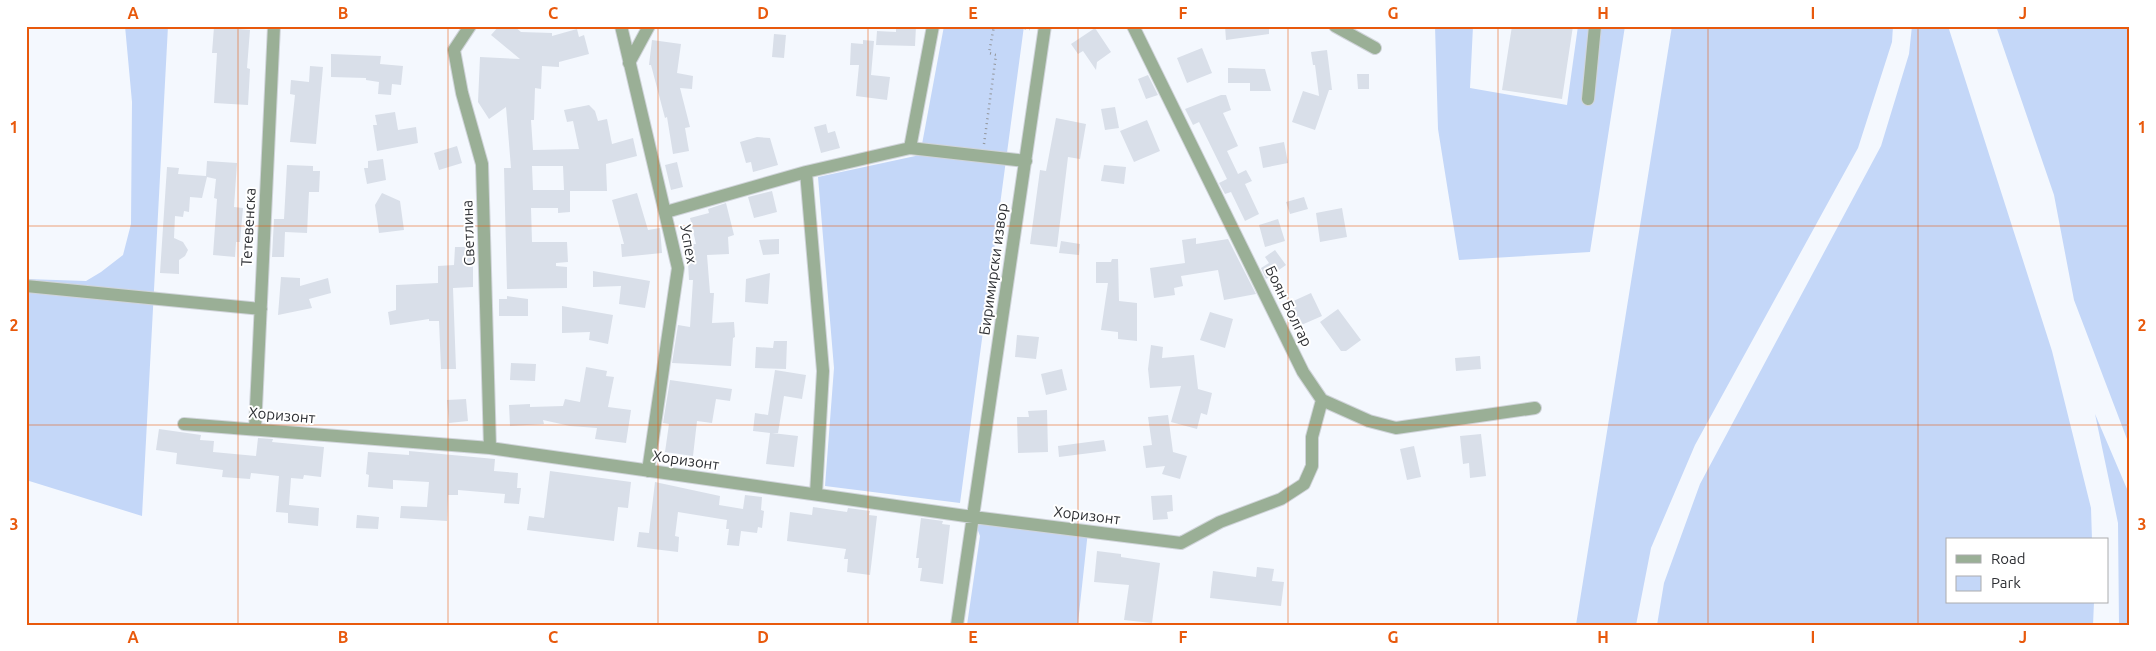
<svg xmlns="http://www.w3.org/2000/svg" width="2156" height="651" viewBox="0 0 2156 651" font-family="Ubuntu,sans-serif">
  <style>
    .green { fill: #c4d7f8 }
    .building { fill: #d9dfe9; fill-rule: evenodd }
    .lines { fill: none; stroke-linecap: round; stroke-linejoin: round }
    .minor-casing { stroke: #d0d4da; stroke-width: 14 }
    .path { stroke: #93969b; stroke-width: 2.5; stroke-dasharray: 1 4; stroke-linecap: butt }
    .minor { stroke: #9aaf96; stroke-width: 12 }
    .grid { fill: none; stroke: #e8590c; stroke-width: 1; stroke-opacity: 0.55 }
    .labels { text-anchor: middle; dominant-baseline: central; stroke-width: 4; stroke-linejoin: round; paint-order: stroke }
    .street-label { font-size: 15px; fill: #2e3034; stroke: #fff }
    .neatline { fill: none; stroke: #e8590c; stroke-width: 2 }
    .grid-label { font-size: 16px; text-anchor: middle; font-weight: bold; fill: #e8590c }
  </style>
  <rect width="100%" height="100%" fill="#f4f8fe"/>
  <path class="green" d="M125,26H168L142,516L26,480V279L86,281L101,272L123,255L131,224L132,102Z
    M944,26H1024L960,503L825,486L834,368L818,177L920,155Z
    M1435,26H1473L1470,88L1567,105L1578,26H1625L1590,252L1459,260L1438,129Z
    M1672,26H1893L1892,42L1858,148L1695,445L1651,548L1636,625H1576Z
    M1912,26H1948L2052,351L2091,508L2092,540H1947V602H2094L2093,625H1657L1664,583L1700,484L1881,146L1909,54Z
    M1996,26H2130V447L2074,300L2054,195Z
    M2095,414L2130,496V625H2119L2118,523Z
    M973,517L1088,531L1078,623L1088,625H967L980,536Z"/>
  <path class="building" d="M499,26H514L521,32L552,33V36L577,29L579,37L584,35L589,54L559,62V67L542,66L541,89L535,88L534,120H531L533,150L579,149L573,121L567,122L564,110L589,105L595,111L598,121L607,119L612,144L633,138L637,156L606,164L607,191H570V212L558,213V208H531L532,242H567L568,262L556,263V266L567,267V288L507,289L504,168H511L506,107L489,119L478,102L480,57L520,59L491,35ZM532,166H563L564,190H533Z
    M896,26H916L915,46L876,45L877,31L896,32Z
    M1225,26H1269V34L1226,40Z
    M1512,26H1573L1562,99L1502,90Z
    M214,27L250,30L247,68L250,69L248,105L214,103L217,53H212Z
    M1095,28L1111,52L1097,62L1096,70L1083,51L1078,54L1071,44Z
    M774,34L786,35L784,58L772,57Z
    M652,40L681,44L677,73L693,76L692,89L680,88L690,127L685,128L689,151L673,154L667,117L665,118L651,65H649Z
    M863,40L874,41L871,75L890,77L887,100L856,96L859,65H850L851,43L863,44Z
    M1202,48L1212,73L1187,83L1177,58Z
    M1327,50L1332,90H1329L1315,130L1292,122L1303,91L1319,96L1315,65H1313L1311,52Z
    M331,54L381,56L380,64L403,66L401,85L392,84L391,95L378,94L379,82L366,80V78L331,77Z
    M310,66L323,67L316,144L290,142L295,95L290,94L291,80L309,82Z
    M1228,68L1265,69L1271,91H1250V83H1228Z
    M1357,74H1369V89H1358Z
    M1148,75L1158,95L1146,99L1138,79Z
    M1221,95H1226L1231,110L1223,113L1238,146L1227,151L1238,174L1246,170L1252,181L1245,184L1259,214L1245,221L1231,192L1225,194L1219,183L1227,179L1199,122L1193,125L1185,109Z
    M1115,107L1119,128L1105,130L1101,109Z
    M395,112L398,130L416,127L418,143L377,151L373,125H377L375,115Z
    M1056,118L1086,124L1080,159L1068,157L1057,247L1030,244L1040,170L1046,171Z
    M1147,120L1160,151L1134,162L1120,131Z
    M826,124L828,133L835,131L840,148L821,153L814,127Z
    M757,137L770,138L778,165L753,172L751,162L746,163L740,142Z
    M1284,142L1288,163L1263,168L1259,147Z
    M457,146L462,163L439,170L434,153Z
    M383,159L386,180L367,184L364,168H368V161Z
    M207,161L237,163L234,207L243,208L240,242H236L235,257L213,255L217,199L214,198L216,179L207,177L202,198L190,197L189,212L184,211L183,217L175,216L174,238L183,242L188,250L185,256L179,260V274L160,273L167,167L179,168L178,174L206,176Z
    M677,162L683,187L671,190L665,165Z
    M287,165L313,166V171H320L319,192H309L307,233L285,232L284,257H272L274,219H284Z
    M1104,165L1126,167L1124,184L1101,181Z
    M772,191L777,212L754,218L748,197Z
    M382,193L400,201L404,230L379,233L375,205Z
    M637,193L648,230L660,228L662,253L622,257L621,244H624L612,200Z
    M1304,197L1308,209L1290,214L1286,202Z
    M726,203L734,235L728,237L729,254L707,255L710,293H714L712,323L734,322L735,337L733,338L731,366L672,363L678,325L690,327L693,280H689L687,244H696L690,218L709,213L708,209Z
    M1342,208L1347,237L1320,242L1316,213Z
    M1278,219L1285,241L1265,247L1259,225Z
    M1196,238V244L1228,239L1256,294L1224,300L1218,270L1181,276L1183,286L1174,288L1175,295L1154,298L1150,268L1185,263L1182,240Z
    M779,239V254L763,255L759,240Z
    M1061,241L1080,244L1079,255L1059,253Z
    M455,247H473V287L453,288L456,369H441L439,321H429V319L390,325L388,312L396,310V285L438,283V266L454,265Z
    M1275,250L1286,265L1266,279L1261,268L1269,263L1265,257Z
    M1112,259H1118L1119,301L1137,303V341L1118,339V332L1101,330L1108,283H1096V262H1111Z
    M593,271L650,281L645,308L619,304L621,286L593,287Z
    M770,273L768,304L745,302L746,279Z
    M281,277L300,278V286L328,278L331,293L309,299L312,308L278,315Z
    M1311,293L1322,316L1299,326L1289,303Z
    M507,296L528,299V316H499V299H507Z
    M562,306L613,315L608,344L589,340L590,332L562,333Z
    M1338,309L1361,340L1346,351H1341L1320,322Z
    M1210,312L1233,319L1225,348L1200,340Z
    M1017,335L1039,337L1036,359L1015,357Z
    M774,341H787L786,369L755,368L756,347L773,348Z
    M1151,345L1163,347L1162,358L1194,355L1198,389L1212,393L1207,415L1201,413L1197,429L1171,422L1181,386L1150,388L1148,369Z
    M1480,356L1481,369L1456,371L1455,358Z
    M511,363L536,364L535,381L510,380Z
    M586,367L607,371L606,376L614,377L608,407L631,410L626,443L595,439L597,428L570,426L543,420L544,424L510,426L509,405L530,404V407L563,406L565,399L580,402Z
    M1062,369L1067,390L1046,395L1041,374Z
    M775,370L806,375L802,399L784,396L778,433H772L798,436L794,467L766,464L770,433L753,431L755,413L768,415Z
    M670,380L732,389L730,401L716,399L712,423L697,421L693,456L665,452L669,424L663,423Z
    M466,399L468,421L449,423L447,400Z
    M1047,410L1048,452L1018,453L1017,417H1029L1028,411Z
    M1168,415L1173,452L1187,456L1180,479L1162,474L1165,466L1146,468L1143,446L1152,445L1148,417Z
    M159,429L201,435L200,440L214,441L213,452L256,456L258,438L273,439L272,442L324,447L321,477L304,475L303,479L291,478L289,505L319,508L318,526L288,523V513L276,512L279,476L251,473L250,479L222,477L223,470L176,464L177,453L156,450Z
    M1481,434L1486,476L1470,478L1469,463L1463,464L1460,436Z
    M1104,440L1106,451L1059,457L1058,446Z
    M1414,446L1421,477L1407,480L1400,449Z
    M409,451L495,459L494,471L518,473L517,488H521L519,504L504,503L505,494L458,490V495H448L447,521L400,518L401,506L427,507L429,482L393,480V489L368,487L369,475L366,474L368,452L409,455Z
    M550,471L631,482L628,508L618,507L614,541L527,530L529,516L544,518Z
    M655,482L720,496L719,505L743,509L745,495L762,497L761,510L764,511L762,528L758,527L757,533L741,531L739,546L727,545L729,529H726L727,520L678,512L675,536L679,537L678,552L637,547L639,532L649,533Z
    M1172,495L1173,511L1167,512L1168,519L1153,520L1151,496Z
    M813,507L847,512L848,508L870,511L869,515L877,516L870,575L847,572L848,559H844L846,549L787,541L790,512L812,515Z
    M357,515L379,517L378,529L356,528Z
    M921,518L943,521L942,524L950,525L943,584L920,581L922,568H918L919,558H916Z
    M1097,551L1121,554V557L1160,563L1152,623L1124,620L1129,585L1094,582Z
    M1257,567L1274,569L1272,581L1284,582L1281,606L1210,598L1213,571L1256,577Z"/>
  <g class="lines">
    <g class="minor-casing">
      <path id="minor" d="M470,26L454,50L462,93L482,164L490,448
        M621,26L678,268L648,471
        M1133,26L1303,372L1322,400L1369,421L1396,428L1535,408
        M1335,26L1375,48
        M629,63L649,26
        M1588,99L1595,26
        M910,148L933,26
        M806,172L823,371L816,494
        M666,212L806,172L910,148L1026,161
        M26,286L261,309
        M184,424L490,448L973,517L1181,543L1220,522L1281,499L1304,484L1312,466V437L1322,400
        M255,429L274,26
        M957,625L1045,26"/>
    </g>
    <path class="path" d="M1015,26L1030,29
      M984,144L996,55L989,53L994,26"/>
    <use href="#minor" class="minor"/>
  </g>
  <path class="grid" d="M238,26V625M448,26V625M658,26V625M868,26V625M1078,26V625M1288,26V625M1498,26V625M1708,26V625M1918,26V625M26,226H2130M26,425H2130"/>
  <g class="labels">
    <g class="street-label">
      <text transform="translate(248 227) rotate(-87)">Тетевенска</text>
      <text transform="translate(468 233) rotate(-92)">Светлина</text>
      <text transform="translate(689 244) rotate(80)">Успех</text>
      <text transform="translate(993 269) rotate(-82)">Биримирски извор</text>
      <text transform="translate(1289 306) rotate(64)">Боян Болгар</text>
      <text transform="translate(282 415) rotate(5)">Хоризонт</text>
      <text transform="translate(686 460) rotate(8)">Хоризонт</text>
      <text transform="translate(1087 515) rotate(7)">Хоризонт</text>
    </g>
  </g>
  <rect width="2156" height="651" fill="none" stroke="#ffffff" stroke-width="55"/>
  <rect x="1946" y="538" width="162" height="65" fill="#ffffff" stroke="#abacae"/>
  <rect x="1956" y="555" width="25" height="8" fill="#9aaf96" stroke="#abacae"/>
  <text x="1991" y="564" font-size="15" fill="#2e3034">Road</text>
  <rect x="1956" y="576" width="25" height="15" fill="#c4d7f8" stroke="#abacae"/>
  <text x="1991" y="588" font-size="15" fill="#2e3034">Park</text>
  <rect x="28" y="28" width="2100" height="596" class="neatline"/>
  <g class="grid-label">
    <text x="133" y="19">A</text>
    <text x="343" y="19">B</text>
    <text x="553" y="19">C</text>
    <text x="763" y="19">D</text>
    <text x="973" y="19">E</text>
    <text x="1183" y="19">F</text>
    <text x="1393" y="19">G</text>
    <text x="1603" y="19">H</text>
    <text x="1813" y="19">I</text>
    <text x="2023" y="19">J</text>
    <text x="14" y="133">1</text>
    <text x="2142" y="133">1</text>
    <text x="14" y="331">2</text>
    <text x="2142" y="331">2</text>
    <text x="14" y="530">3</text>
    <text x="2142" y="530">3</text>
    <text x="133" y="643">A</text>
    <text x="343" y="643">B</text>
    <text x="553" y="643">C</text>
    <text x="763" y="643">D</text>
    <text x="973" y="643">E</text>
    <text x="1183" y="643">F</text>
    <text x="1393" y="643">G</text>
    <text x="1603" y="643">H</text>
    <text x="1813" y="643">I</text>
    <text x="2023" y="643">J</text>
  </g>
</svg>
